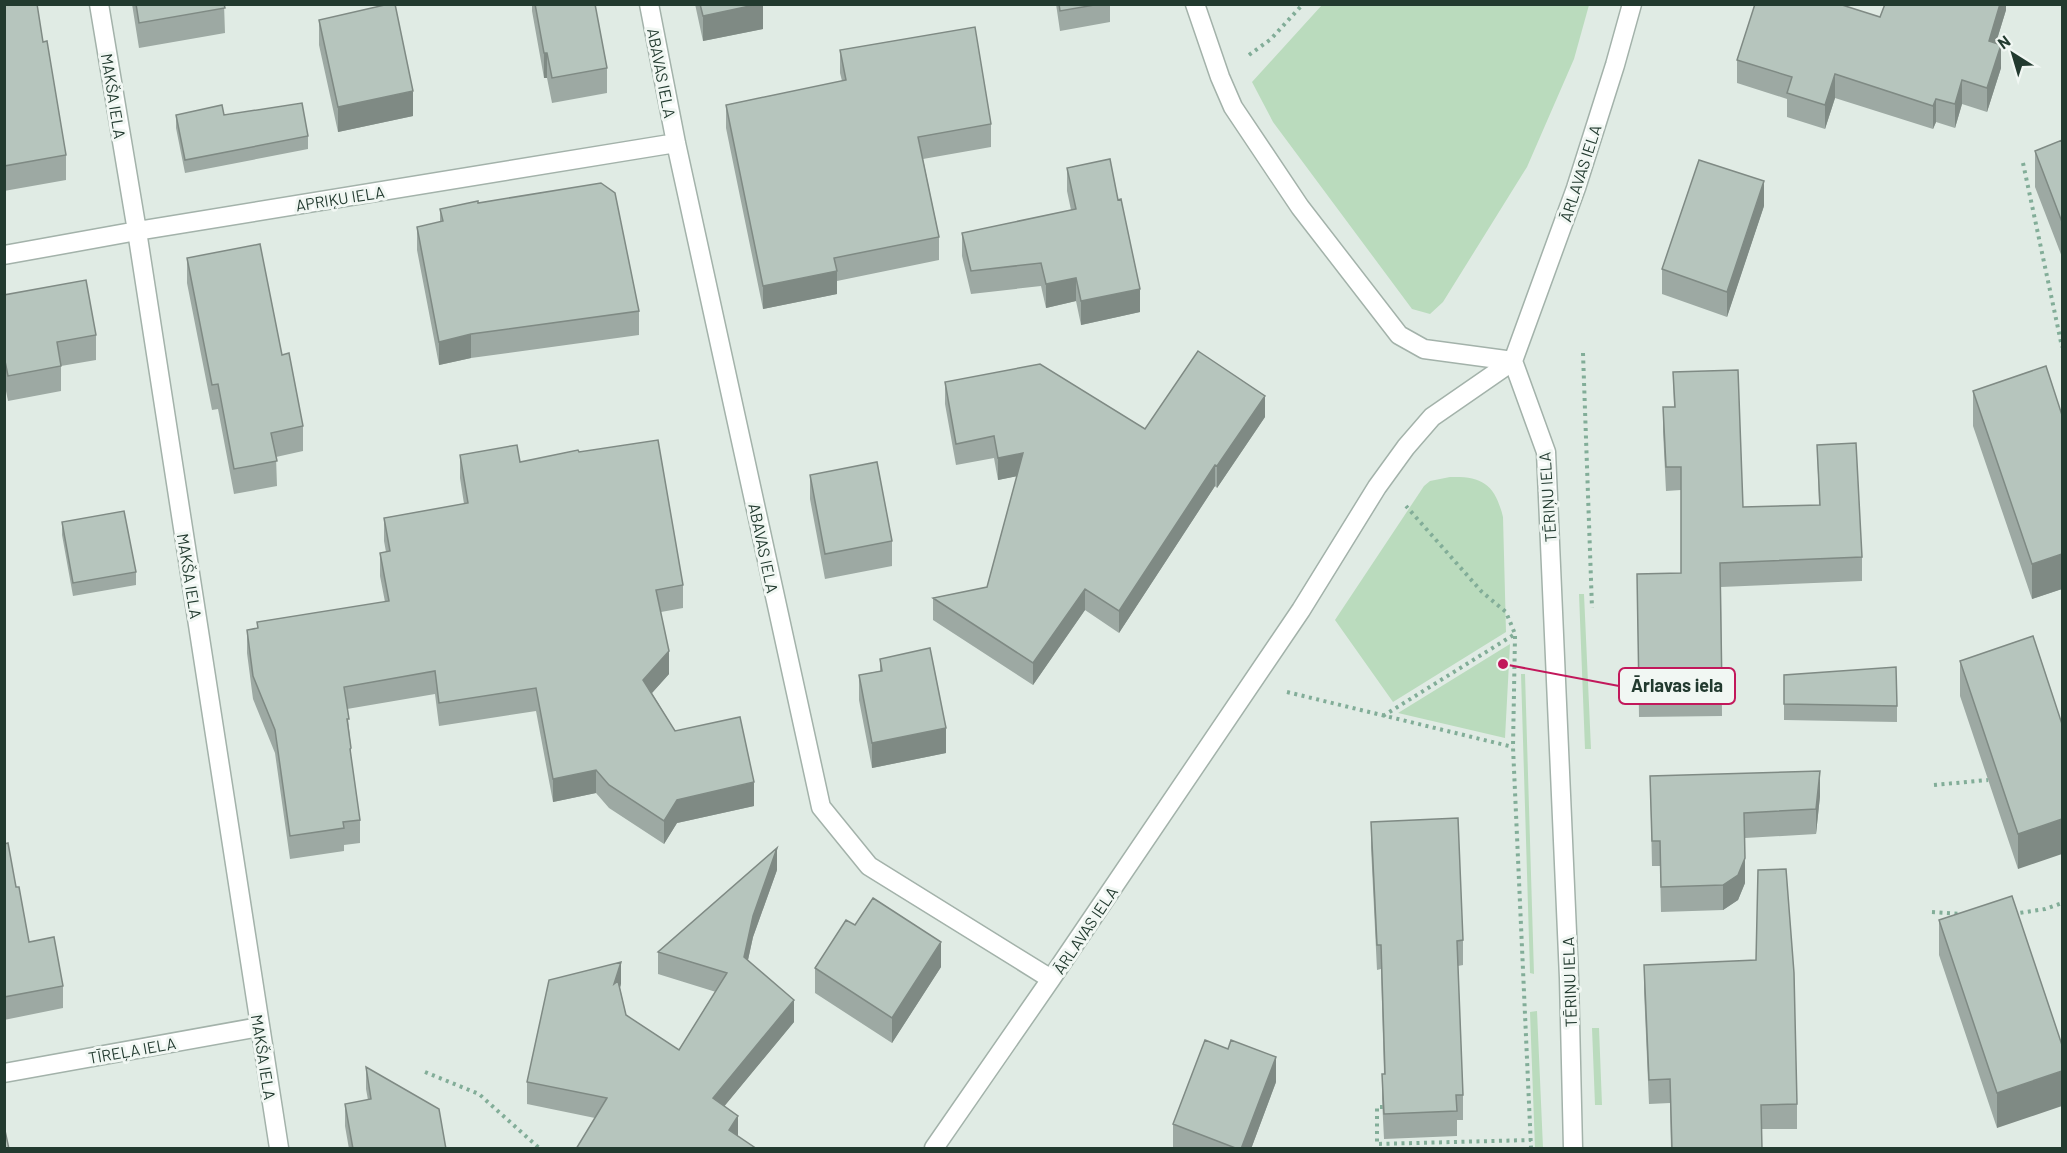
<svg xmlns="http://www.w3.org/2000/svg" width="2067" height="1153" viewBox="0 0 2067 1153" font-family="Barlow,sans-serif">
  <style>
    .green { fill: #badbbd }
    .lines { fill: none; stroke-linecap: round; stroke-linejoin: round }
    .minor-casing { stroke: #a3b2aa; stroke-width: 21 }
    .tertiary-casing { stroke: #a3b2aa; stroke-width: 21 }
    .path { stroke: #82ad98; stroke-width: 4; stroke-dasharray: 3 4.5; stroke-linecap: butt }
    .minor { stroke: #fff; stroke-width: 18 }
    .tertiary { stroke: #fff; stroke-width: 18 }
    .wall { fill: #9da9a3 }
    .shaded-wall { fill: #7f8a84 }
    .building { fill: #b6c5bd; stroke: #7f8a84; stroke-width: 1.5 }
    .labels { text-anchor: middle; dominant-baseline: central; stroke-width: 6; stroke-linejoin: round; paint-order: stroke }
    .street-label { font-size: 16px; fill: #223a2f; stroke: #f1f7f3 }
    .leader { fill: none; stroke: #c2185b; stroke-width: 2 }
    .callout-dot { fill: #c2185b; stroke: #f1f7f3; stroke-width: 2 }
    .callout { fill: #f1f7f3; stroke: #c2185b; stroke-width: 2 }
    .callout-label { font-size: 18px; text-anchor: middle; font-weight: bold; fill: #223a2f }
  </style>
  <rect width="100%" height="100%" fill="#e0ebe4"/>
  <path class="green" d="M1322,5H1589L1574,59L1527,167L1443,302L1430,314L1412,309L1273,122L1252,82Z
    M1450,477C1482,476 1495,484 1503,517L1506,632L1393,702L1335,620L1424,486L1430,481Z
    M1579,594H1584L1591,749H1585Z
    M1510,644L1505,738L1398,713Z
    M1521,674H1525L1534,974L1530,973Z
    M1537,1011L1543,1148H1535L1530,1012Z
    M1592,1028H1599L1602,1105H1595Z"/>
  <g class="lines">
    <g class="minor-casing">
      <path id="minor" d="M99,4L137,231L279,1148
        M649,4L676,143L821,807L869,866L1051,979
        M1195,4L1220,77L1233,107L1300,207L1399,335L1424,349L1513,361
        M4,255L137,231L676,143
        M4,1073L259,1027
        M934,1148L1051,979L1301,610L1377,487L1406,447L1432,417L1513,361"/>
    </g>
    <g class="tertiary-casing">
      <path id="tertiary" d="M1573,1148L1569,978L1546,452L1513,361L1576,188L1615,65L1632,4"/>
    </g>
    <path class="path" d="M1249,55L1271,39L1303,4
      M2023,163L2062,347
      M1583,353L1592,608
      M1515,636L1513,747L1531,1148
      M1287,692L1513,747
      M1383,716L1515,634L1506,612L1482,592L1406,506
      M1934,785L1988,780
      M1932,912L1961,914
      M2013,914L2045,909L2062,903
      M425,1072L479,1094L539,1148
      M1383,1107H1377V1144L1531,1140"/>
    <use href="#minor" class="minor"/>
    <use href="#tertiary" class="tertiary"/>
  </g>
  <path class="wall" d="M4,4L43,42L66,155V180L4,191Z
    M132,4H224L225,33L139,48Z
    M532,4H595L607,68V93L552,103L547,78H544L532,11Z
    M695,4H763V29L703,41Z
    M1056,4H1110V22L1060,31Z
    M2006,4V10L1996,43L2001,68L1987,112L1962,104L1955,128L1936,122L1933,129L1835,98L1825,129L1787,117V99L1737,83V60L1880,17Z
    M319,20L413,116L338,132L319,45Z
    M840,50L991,124V147L923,159L939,237V260L837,281V294L763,309L726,128V105L842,81L840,73Z
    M176,115H224L308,136V149L185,173L176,128Z
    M2062,140V257L2035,187V151Z
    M1067,168L1140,312L1081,325L1076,301L1046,308L1041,286L971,294L962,256V233L1071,210L1067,191Z
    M478,203L639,311V335L471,358L439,365L417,250V227L440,222V209Z
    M1764,206L1727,317L1662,294V269Z
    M187,258L282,355L303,426V451L276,457L277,486L234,494L218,409L212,410L187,283Z
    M4,295L96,335V360L61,366V391L8,401L4,381Z
    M1673,372L1743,507L1819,505L1817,445L1862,557V581L1721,587L1722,716L1639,717L1637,574L1681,573V490L1666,491L1663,431V407H1674Z
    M945,382L1145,429L1265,417L1217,488L1215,486L1119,633L1085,610L1033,685L933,620V598L987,587L1017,476L998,480L994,458L956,465L945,404Z
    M1973,391L2062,415V589L2032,599L1973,426Z
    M579,452L683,585V608L661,612L669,674L652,693L675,731L754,806L677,823L664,844L609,808L596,793L553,802L536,711L439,726L435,694L347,709L351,748V759L360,820V843L344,845V851L290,859L275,753L253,699L247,653V630L257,628V622L385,602L380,576V553L386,552L384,541V518L464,504L460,478V455L520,462Z
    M810,475L892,541V566L825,579L810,499Z
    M62,522L136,572V585L73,596L62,535Z
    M880,659L946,753L872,768L859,700V675L880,671Z
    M1960,661L2062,724L2018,869L1960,696Z
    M1784,675L1897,706V722L1784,720Z
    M1650,776L1820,796L1816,834L1745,838V883L1738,900L1723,910L1661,912L1660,866H1652Z
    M1371,822L1463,940V965L1458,966L1463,1095V1120H1457V1136L1384,1139L1382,1099V1074H1384L1381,969L1377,970L1371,847Z
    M4,844L16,887L29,942L63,986V1008L4,1020Z
    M777,870L753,937L748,960L794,1022L724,1106L738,1136L595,1118L527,1104V1082L621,984L620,988L626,1015L679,1050L716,992L658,974V952Z
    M1939,920L2062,1045L1997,1128L1939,955Z
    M855,925L941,967L892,1043L815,993V968Z
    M1644,965L1797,1104V1129H1761L1762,1149H1671L1670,1103L1649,1104L1644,990Z
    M366,1067L446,1149H349L345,1126V1104L368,1100L366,1089Z
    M1276,1082L1251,1149H1173V1124Z"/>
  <path class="shaded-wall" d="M759,4H763V29L703,41V16Z
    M2000,4H2006V10L1989,65V41Z
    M2001,45V68L1987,112V88Z
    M544,53H547V78H544Z
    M1835,74V98L1825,129V105Z
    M1962,80V104L1955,128V104Z
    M413,91V116L338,132V107Z
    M1936,99V122L1933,129V106Z
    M1764,181V206L1727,317V292Z
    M837,271V294L763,309V286Z
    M1076,278V301L1046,308V284Z
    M1140,289V312L1081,325V301Z
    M471,334V358L439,365V342Z
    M1265,396V417L1217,488V466Z
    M1023,453V475L998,480V458Z
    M1215,465V486L1119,633V611Z
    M2062,554V589L2032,599V564Z
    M1085,589V610L1033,685V663Z
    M669,651V674L643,703V680Z
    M946,728V753L872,768V743Z
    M596,770V793L553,802V779Z
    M1820,771V796L1816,834V809Z
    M754,782V806L677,823L664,844V821L677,800Z
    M2062,819V854L2018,869V834Z
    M777,848V870L753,937L744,978V957L753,916Z
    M1745,858V883L1738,900L1723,910V885Z
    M941,942V967L892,1043V1018Z
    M621,962V984L614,1006V984Z
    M794,1000V1022L713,1120V1098Z
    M1276,1057V1082L1251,1149H1241Z
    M2062,1071V1106L1997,1128V1093Z
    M738,1116V1137L729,1130Z"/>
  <path class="building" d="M4,4H37L43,42L47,41L66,155L4,166Z
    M136,4H224L225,8L139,23Z
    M389,4H395L413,91L338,107L319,20Z
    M535,4H595L607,68L552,78L547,53H544Z
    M700,4H759L703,16Z
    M1059,4H1100L1060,11Z
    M1755,4H1839L1880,17L1885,4H2000L1989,41L2001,45L1987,88L1962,80L1955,104L1936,99L1933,106L1835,74L1825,105L1787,93L1792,77L1737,60Z
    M975,27L991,124L918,137L939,237L834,258L837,271L763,286L726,105L846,80L840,50Z
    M302,103L308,136L185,160L176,115L222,105L224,115Z
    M2062,140V222L2035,151Z
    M1110,159L1118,200L1121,199L1140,289L1081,301L1076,278L1046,284L1041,263L971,271L962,233L1076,209L1067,168Z
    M1699,160L1764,181L1727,292L1662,269Z
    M601,183L615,193L639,311L471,334L439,342L417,227L443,221L440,209L478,201V203Z
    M260,244L282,355L289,353L303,426L271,433L277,461L234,469L218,384L212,385L187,258Z
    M86,280L96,335L57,342L61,366L8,376L4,356V295Z
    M1198,351L1265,396L1217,466L1215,465L1119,611L1085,589L1033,663L933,598L987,587L1023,453L998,458L994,436L956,444L945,382L1040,364L1145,429Z
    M2046,366L2062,415V554L2032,564L1973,391Z
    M1738,370L1743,507L1820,505L1817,445L1856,443L1862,557L1720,563L1722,692L1639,693L1637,574L1681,573V467H1666L1663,407H1675L1673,372Z
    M658,440L683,585L656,590L669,651L643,680L675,731L740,717L754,782L677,800L664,821L609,785L596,770L553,779L536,688L439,703L435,671L344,687L349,719H347L351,748L350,749L360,820L343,822L344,828L290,836L275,730L253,676L247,630L258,628L257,622L389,601L380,553L390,551L384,518L468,503L460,455L517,445L520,462L578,450L579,452Z
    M877,462L892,541L825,554L810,475Z
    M124,511L136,572L73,583L62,522Z
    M2033,636L2062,724V819L2018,834L1960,661Z
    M930,648L946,728L872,743L859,675L882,671L880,659Z
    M1896,667L1897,706L1784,704V675Z
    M1820,771L1816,809L1744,813L1745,858L1738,875L1723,885L1661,887L1660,841H1652L1650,776Z
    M1458,818L1463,940L1457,941L1463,1095H1456L1457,1111L1384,1114L1382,1074H1385L1381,945H1377L1371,822Z
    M8,843L16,887H19L29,942L54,937L63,986L4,997V844Z
    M777,848L753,916L744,957L794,1000L713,1098L738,1116L729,1130L757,1149H576L607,1098L527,1082L549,980L621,962L614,984L618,981L626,1015L679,1050L727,973L658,952Z
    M1786,869L1794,973L1797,1104L1761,1105L1762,1149H1672L1670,1079L1649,1080L1644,965L1756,960L1758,870Z
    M2012,896L2062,1045V1071L1997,1093L1939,920Z
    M873,898L941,942L892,1018L815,968L846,920L855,925Z
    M1205,1040L1228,1049L1231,1040L1276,1057L1241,1149H1238L1173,1124Z
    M366,1067L439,1109L446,1149H353L345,1104L371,1099Z
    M4,1126L9,1149H4Z"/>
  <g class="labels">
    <g class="street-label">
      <text transform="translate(662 73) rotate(79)">ABAVAS IELA</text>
      <text transform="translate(114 96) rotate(81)">MAKŠA IELA</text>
      <text transform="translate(1580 173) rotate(-72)">ĀRLAVAS IELA</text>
      <text transform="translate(340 198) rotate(-9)">APRIĶU IELA</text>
      <text transform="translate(1547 497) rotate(-94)">TĒRIŅU IELA</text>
      <text transform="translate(764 548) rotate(78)">ABAVAS IELA</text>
      <text transform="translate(190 576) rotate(81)">MAKŠA IELA</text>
      <text transform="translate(1085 930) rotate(-56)">ĀRLAVAS IELA</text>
      <text transform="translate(1569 982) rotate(-92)">TĒRIŅU IELA</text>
      <text transform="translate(132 1050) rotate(-10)">TĪREĻA IELA</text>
      <text transform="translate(264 1057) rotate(81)">MAKŠA IELA</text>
    </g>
  </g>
  <path class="leader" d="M1503 664L1619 686"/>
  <circle class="callout-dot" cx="1503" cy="664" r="6"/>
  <rect class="callout" x="1619" y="668" width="116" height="36" rx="6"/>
  <g class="callout-label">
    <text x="1677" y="692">Ārlavas iela</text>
  </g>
  <rect width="2067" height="1153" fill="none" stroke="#223a2f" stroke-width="12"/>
  <g transform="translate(2013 54) rotate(323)" stroke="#f1f7f3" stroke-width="4.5" paint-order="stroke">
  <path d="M0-4.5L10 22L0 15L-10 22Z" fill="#223a2f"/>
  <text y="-9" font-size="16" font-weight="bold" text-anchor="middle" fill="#223a2f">N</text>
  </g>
</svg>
